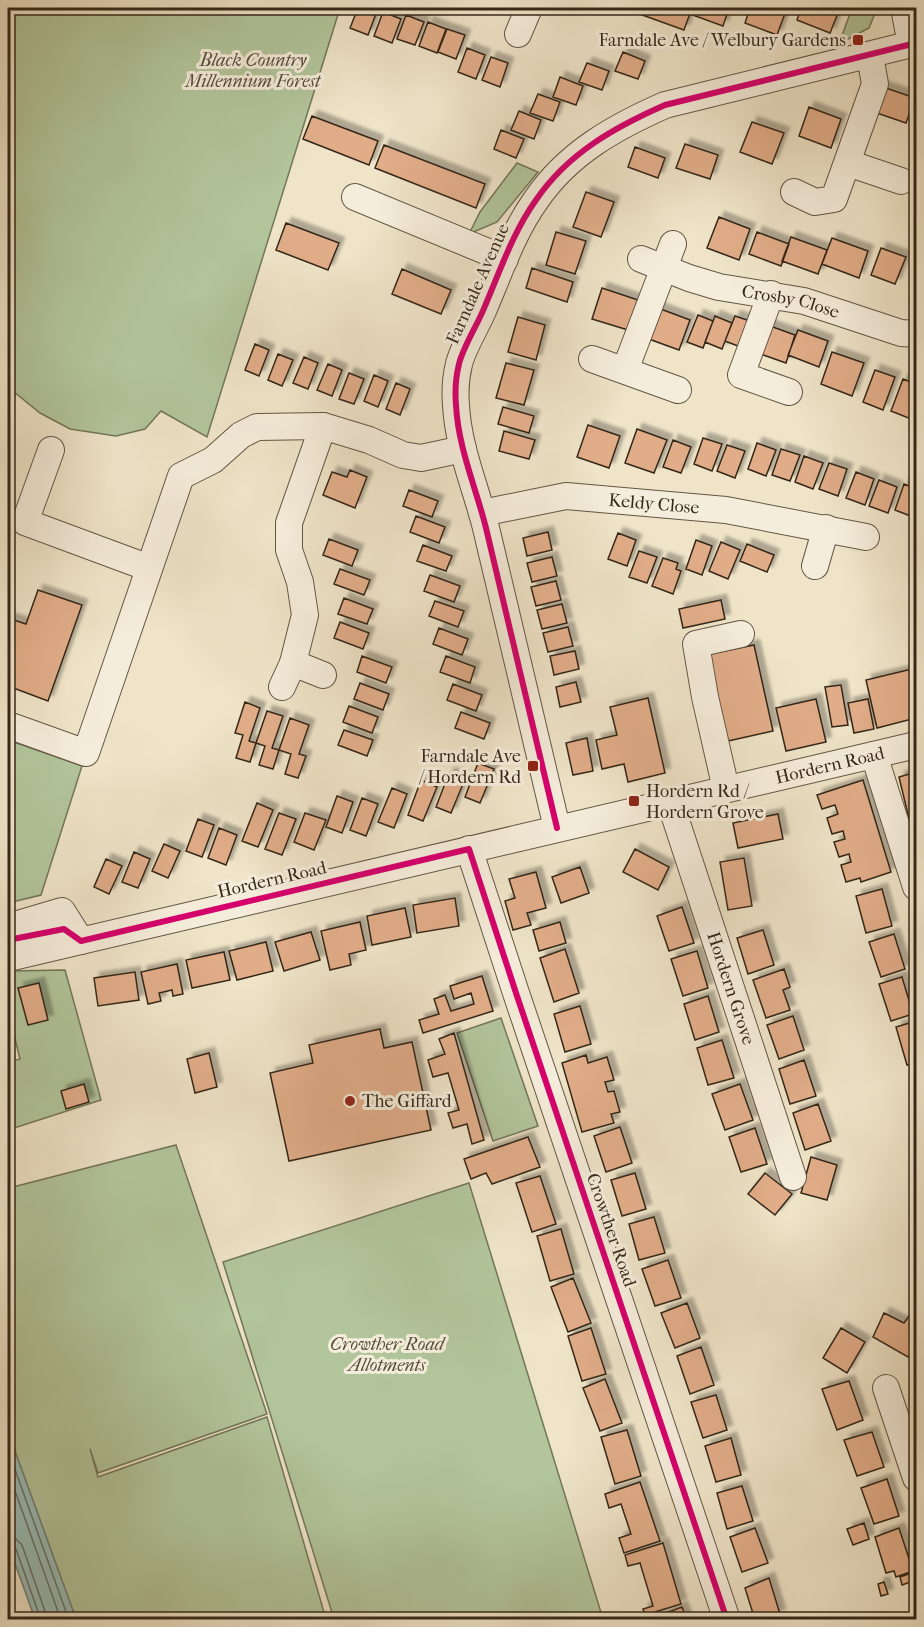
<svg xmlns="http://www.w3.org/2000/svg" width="924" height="1627" viewBox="0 0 924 1627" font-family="'IM FELL French Canon',serif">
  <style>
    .green { fill: #b2c59b; stroke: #73765a; stroke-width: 1.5 }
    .water { fill: #9abeb9; stroke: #718279; stroke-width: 1.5 }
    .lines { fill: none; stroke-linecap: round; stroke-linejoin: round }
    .shore { stroke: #677269; stroke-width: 1.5 }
    .building { fill: #e1ad89; stroke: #342719; stroke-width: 1.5; filter: url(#shadow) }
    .minor-casing { stroke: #635645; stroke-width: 28 }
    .minor { stroke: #f5eddb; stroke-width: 26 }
    .cycleway-casing { stroke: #f5eddb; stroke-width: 10 }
    .cycleway { stroke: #d6006c; stroke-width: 6 }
    .poi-dot { fill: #8f2418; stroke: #f5eddb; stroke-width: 2 }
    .labels { text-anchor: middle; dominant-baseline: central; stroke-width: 6; stroke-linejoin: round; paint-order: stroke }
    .poi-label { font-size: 18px; fill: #342719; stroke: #f5eddb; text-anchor: end }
    .park-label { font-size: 18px; font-style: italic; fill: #544e3a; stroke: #f5eddb }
    .street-label { font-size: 18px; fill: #342719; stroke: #f5eddb }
  </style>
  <defs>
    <filter id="shadow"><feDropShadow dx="5.5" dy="-5.5" stdDeviation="1.5" flood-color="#0004"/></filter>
  </defs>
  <rect width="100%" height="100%" fill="#efe4c8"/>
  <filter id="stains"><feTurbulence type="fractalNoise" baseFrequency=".00333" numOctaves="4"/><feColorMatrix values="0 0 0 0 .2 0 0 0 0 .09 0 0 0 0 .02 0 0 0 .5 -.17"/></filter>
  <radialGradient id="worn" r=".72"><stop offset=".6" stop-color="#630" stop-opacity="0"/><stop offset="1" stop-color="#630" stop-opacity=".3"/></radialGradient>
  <path class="green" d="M8,8H340L207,437L161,411L145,429L116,436L70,429L40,413L8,387Z
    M852,8H877L869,28L839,44Z
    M517,163L538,172L497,222L469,234L480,212Z
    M8,740L82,766L41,895L8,903Z
    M65,970L101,1100L8,1130V1062L20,1059L8,1010V971Z
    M501,1018L538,1126L493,1141L457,1033Z
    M176,1145L267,1414L98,1473L90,1449L98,1477L267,1417L326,1619H76L8,1432V1183L9,1188Z
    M469,1183L603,1619H334L223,1262Z"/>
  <path class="water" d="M8,1432L76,1619H35L8,1544Z"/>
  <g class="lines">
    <path class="shore" d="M8,1450L69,1620
      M8,1471L61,1620
      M8,1537L16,1539L22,1545L48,1620
      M8,1545L12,1546L16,1549L41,1620"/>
  </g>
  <path class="building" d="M358,8H367L377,11L368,35L350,28Z
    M636,8H692L684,30L634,12Z
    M692,8H729L723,26L690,14Z
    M750,8H787L777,35L745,23Z
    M801,8H840L830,33L797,20Z
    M383,12L401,19L392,43L374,36Z
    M406,15L424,22L415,45L397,39Z
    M428,22L446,29L437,53L419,46Z
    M447,29L465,35L456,59L438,52Z
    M467,48L485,55L476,79L458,72Z
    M623,52L645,61L638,79L615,71Z
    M491,57L508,63L500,87L482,80Z
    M587,63L609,71L602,90L579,82Z
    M560,77L583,86L576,105L553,97Z
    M880,86L915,98L906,123L871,111Z
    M538,94L560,102L553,121L530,113Z
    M916,94V115L910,113Z
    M809,107L841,119L831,148L799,136Z
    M519,111L541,120L534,139L511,130Z
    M312,116L378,141L369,165L303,139Z
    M752,122L784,133L772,164L740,152Z
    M501,130L524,139L516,158L494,149Z
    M685,144L718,155L710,179L676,168Z
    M384,145L485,184L476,208L375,168Z
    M635,147L665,158L658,178L628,167Z
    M586,192L614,202L601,237L573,227Z
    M719,217L750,229L739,260L707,248Z
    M286,223L339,243L328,270L276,250Z
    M556,232L586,241L575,274L546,265Z
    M757,232L789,244L781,266L749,254Z
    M791,237L827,250L818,274L782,261Z
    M832,238L868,251L859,278L822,264Z
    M881,248L906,257L895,284L871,275Z
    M532,268L573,282L567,302L526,288Z
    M402,269L451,290L441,314L392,294Z
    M602,288L638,300L628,330L592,319Z
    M658,308L690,320L679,350L646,338Z
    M698,315L713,321L703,348L687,342Z
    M715,316L732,323L722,349L705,342Z
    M735,316L753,322L743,348L725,341Z
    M518,317L545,325L536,360L508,352Z
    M762,323L795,335L786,363L752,351Z
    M798,330L828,341L819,367L788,355Z
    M255,344L269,350L259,376L245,370Z
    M832,352L864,363L852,396L821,384Z
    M278,354L293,360L282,386L268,380Z
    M304,357L318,363L308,389L293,383Z
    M506,363L534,370L524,405L496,398Z
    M328,364L342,370L332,396L317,390Z
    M875,370L895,377L883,410L863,402Z
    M349,373L364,379L354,404L339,399Z
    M374,375L388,381L378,407L364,401Z
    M903,379L916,384V421L891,411Z
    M396,383L410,389L400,415L386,409Z
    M503,407L534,416L529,433L498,424Z
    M588,425L620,436L609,468L577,457Z
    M637,429L667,440L654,473L625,463Z
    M504,431L535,440L529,459L499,451Z
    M703,438L722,444L712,471L694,464Z
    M673,440L691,447L681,473L663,467Z
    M757,443L776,450L766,476L748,469Z
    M727,445L745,451L735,478L717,471Z
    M781,449L800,455L790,481L772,475Z
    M804,456L823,463L813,489L795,482Z
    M829,463L847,469L838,496L819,489Z
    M350,470L367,477L355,508L323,495L332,472L347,477Z
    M856,472L874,479L865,505L846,498Z
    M879,480L897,487L888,513L869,506Z
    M904,484L916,489V507L913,517L895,510Z
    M409,490L438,501L432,517L403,506Z
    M416,516L445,527L439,543L410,532Z
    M548,532L552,550L527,556L523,538Z
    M618,533L636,540L627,566L608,559Z
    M329,539L358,550L352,566L323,555Z
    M696,540L712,546L702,575L686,569Z
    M721,542L740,550L728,579L709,571Z
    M747,544L774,555L767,572L740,561Z
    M423,545L452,556L446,571L417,561Z
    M639,551L657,557L647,583L629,577Z
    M552,557L557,576L532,582L527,563Z
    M663,558L678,563L676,569L681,571L673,594L652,586Z
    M340,569L370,580L364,595L334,584Z
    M430,575L460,586L454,602L424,591Z
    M556,581L561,600L536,606L531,587Z
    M38,590L82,605L48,701L8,686V618L26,624Z
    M344,598L373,609L367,624L338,614Z
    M721,600L725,619L683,628L679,609Z
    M435,601L464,611L458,627L429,616Z
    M562,604L567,623L542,629L537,610Z
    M340,622L369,633L363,649L334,638Z
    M568,627L573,646L548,652L543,633Z
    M439,628L468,639L462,655L433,644Z
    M754,645L773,731L719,743L700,656Z
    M575,651L579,669L554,675L550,656Z
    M362,656L392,667L386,683L357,672Z
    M446,656L475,667L470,683L440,672Z
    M916,668V718L877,728L866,680Z
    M576,682L581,702L560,707L556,687Z
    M360,683L389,694L383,710L354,699Z
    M453,684L482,695L476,711L447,700Z
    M841,685L848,725L832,727L825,687Z
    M648,698L665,773L628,782L624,764L602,769L596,740L617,735L610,707Z
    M816,699L826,742L786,751L776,708Z
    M868,699L874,729L854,733L848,703Z
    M245,702L260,708L249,741L256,743L250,762L236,758L243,735L235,733Z
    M349,706L378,717L372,733L343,722Z
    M267,711L283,716L272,748L279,750L273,769L259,765L265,746L256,743Z
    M461,712L490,723L484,739L455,728Z
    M290,718L309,725L299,754L306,756L298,778L285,774L291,754L279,750Z
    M344,730L373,740L367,756L338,745Z
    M587,738L593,771L573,775L566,743Z
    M478,763L494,769L480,803L465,797Z
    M916,772V844H915L899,777Z
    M449,773L465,779L451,813L436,807Z
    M421,780L437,787L423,821L408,815Z
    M863,780L891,872L861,882L860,878L846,882L841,865L851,862L849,854L839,857L834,842L845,839L843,831L832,834L827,818L838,814L835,805L822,809L817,795Z
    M392,788L407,794L394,828L378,822Z
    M337,796L353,802L342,833L326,827Z
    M362,798L378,804L366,836L350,830Z
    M257,803L273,810L258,847L242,841Z
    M279,813L296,819L282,855L265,849Z
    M305,813L326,820L314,850L294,842Z
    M778,814L783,839L738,848L733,823Z
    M198,819L214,825L202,857L186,851Z
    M219,828L237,835L226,865L208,858Z
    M164,844L180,851L168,878L152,871Z
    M635,849L669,867L658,890L623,872Z
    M134,852L150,859L138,888L122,882Z
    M744,858L752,906L728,910L720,862Z
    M106,859L122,866L109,894L94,887Z
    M580,867L589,893L561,903L552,877Z
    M536,872L546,908L527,913L531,925L513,930L505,901L515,898L509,879Z
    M882,889L892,926L866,933L856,896Z
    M455,898L459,926L417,933L413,905Z
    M682,907L694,943L669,951L657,916Z
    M405,908L411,937L372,945L367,916Z
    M360,922L366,950L349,954L351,965L330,970L321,931Z
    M560,922L566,943L539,951L533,930Z
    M763,930L774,965L748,974L737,938Z
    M311,932L320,960L284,971L275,942Z
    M894,934L905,969L881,977L869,942Z
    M266,942L273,971L237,980L229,951Z
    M565,949L579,993L554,1002L540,958Z
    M697,951L708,988L683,996L671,959Z
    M224,952L230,980L192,988L186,960Z
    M177,964L183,994L173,996L172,990L159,993L161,1001L148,1004L141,972Z
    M784,969L790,987L783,990L790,1010L766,1018L753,980Z
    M135,972L139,1000L98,1006L94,978Z
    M482,976L493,1011L423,1033L419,1020L439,1014L434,999L445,995L451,1011L474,1004L471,993L454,999L450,986Z
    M902,977L913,1014L891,1021L879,984Z
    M39,983L48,1020L28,1025L18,988Z
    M708,996L719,1032L695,1040L684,1004Z
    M580,1006L591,1044L565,1052L554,1014Z
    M793,1016L804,1050L779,1059L767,1025Z
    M916,1021V1063L907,1065L896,1027Z
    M380,1029L384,1048L412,1042L431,1130L289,1161L270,1073L313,1063L309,1045Z
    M454,1033L484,1140L472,1144L467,1124L453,1128L448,1113L459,1110L448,1073L433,1077L428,1060L445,1054L439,1039Z
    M722,1040L734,1078L708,1085L697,1048Z
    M209,1053L217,1087L195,1093L187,1059Z
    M586,1055L588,1063L607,1057L614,1080L605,1082L608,1092L614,1091L620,1112L611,1114L614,1123L582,1132L562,1063Z
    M804,1060L816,1096L790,1104L779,1069Z
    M84,1084L89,1102L66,1109L61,1091Z
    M740,1084L753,1120L725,1130L712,1094Z
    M818,1104L831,1141L805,1150L793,1113Z
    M620,1127L632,1163L606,1172L594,1136Z
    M755,1128L767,1164L741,1172L729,1137Z
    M528,1137L540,1167L492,1184L486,1173L471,1179L464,1159Z
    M811,1157L837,1165L827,1200L801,1193Z
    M635,1173L646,1209L622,1216L611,1180Z
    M765,1173L792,1194L775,1215L748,1194Z
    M540,1176L556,1224L532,1232L516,1183Z
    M654,1217L665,1253L639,1260L629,1224Z
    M561,1229L574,1274L550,1281L537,1236Z
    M668,1260L681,1298L655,1306L642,1269Z
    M573,1278L591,1323L568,1332L551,1287Z
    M687,1303L700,1338L675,1348L661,1313Z
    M884,1313L904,1323L909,1316L916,1319V1343L908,1357L873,1337Z
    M591,1328L606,1374L582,1381L568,1336Z
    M841,1328L865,1342L847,1373L823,1358Z
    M701,1347L714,1385L690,1394L677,1356Z
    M605,1379L622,1423L600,1431L583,1388Z
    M849,1381L863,1420L837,1430L822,1389Z
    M716,1395L727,1430L703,1438L691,1402Z
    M627,1430L641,1476L615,1484L601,1437Z
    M872,1432L884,1467L857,1476L844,1440Z
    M731,1438L741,1475L716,1482L705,1446Z
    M887,1479L899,1516L874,1524L861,1488Z
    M640,1482L660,1541L624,1553L619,1538L631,1534L621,1504L609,1508L605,1494Z
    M742,1486L753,1521L727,1529L717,1493Z
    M864,1523L869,1539L853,1545L847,1529Z
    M755,1528L768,1563L742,1572L730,1537Z
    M899,1528L913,1571L896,1577L894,1571L886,1573L875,1537Z
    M663,1543L681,1604L645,1615L643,1609L653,1606L640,1563L628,1566L625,1555Z
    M914,1572L916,1580L902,1585L900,1577Z
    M769,1578L780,1614L764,1620H755L745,1588Z
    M884,1582L888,1594L881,1596L878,1584Z
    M682,1607L687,1620H648Z"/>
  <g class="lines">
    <g class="minor-casing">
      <g id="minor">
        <path d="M904,8L911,44"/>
        <path d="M518,34L529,8"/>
        <path d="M848,163L901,181"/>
        <path d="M794,192L815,202L834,199L875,84L870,56"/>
        <path d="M355,197L505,259"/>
        <path id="s1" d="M641,259L689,278L719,287L804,301L901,333L916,334"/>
        <path d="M771,294L741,375L789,392"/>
        <path d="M592,359L678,390"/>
        <path d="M625,370L673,244"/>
        <path d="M51,450L25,522L149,568"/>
        <path id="s2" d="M482,513L566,496L726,510L866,537"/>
        <path d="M815,566L826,528"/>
        <path d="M293,663L323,675"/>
        <path d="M282,687L293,663L305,615L300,582L289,550V523L323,426"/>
        <path d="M8,725L86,753L181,476L213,460L241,435L257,427L323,426L369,440L403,455L421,458L463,449"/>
        <path d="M874,755L916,887"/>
        <path d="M726,789L705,697L696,644L741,634"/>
        <path id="s3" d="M670,802L793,1177"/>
        <path d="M557,828C533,728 510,628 486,528C476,488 458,447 456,405C455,393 456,376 459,364C463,347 478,324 485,306C500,271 513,232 536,200C568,153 615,127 665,105L916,43"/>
        <path d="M469,849L516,993L727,1620"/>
        <path d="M8,927L62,911L81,941"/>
        <path id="s4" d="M8,958L916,745"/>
        <path d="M886,1388L916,1478"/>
      </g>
    </g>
    <use href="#minor" class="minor"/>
    <g class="cycleway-casing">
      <path id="cycleway" d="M557,828C533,728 510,628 486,528C476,488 458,447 456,405C455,393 456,376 459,364C463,347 478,324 485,306C500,271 513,232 536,200C568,153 615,127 665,105L916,43
        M8,940L64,929L81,941L469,849L516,993L727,1620"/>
    </g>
    <use href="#cycleway" class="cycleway"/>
  </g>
  <g class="poi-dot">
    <rect x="852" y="34" width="12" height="12" rx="3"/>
    <rect x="527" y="760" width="12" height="12" rx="3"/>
    <rect x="628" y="795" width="12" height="12" rx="3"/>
    <circle cx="350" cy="1101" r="6"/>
  </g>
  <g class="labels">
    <g class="poi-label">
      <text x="846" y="40">Farndale Ave / Welbury Gardens</text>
      <text x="521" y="756">Farndale Ave<tspan x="521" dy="21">/ Hordern Rd</tspan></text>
      <text x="646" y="791" text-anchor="start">Hordern Rd /<tspan x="646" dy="21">Hordern Grove</tspan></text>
      <text x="362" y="1101" text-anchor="start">The Giffard</text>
    </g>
    <g class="park-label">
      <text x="253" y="60">Black Country<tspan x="253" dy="21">Millennium Forest</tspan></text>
      <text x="387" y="1344">Crowther Road<tspan x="387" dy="21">Allotments</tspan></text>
    </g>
    <g class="street-label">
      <text transform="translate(478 284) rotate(-66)">Farndale Avenue</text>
      <text stroke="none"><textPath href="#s1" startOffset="156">Crosby Close</textPath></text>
      <text stroke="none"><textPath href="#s2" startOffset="174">Keldy Close</textPath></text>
      <text stroke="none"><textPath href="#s4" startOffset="844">Hordern Road</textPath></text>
      <text transform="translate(272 880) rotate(-13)">Hordern Road</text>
      <text stroke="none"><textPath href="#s3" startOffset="196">Hordern Grove</textPath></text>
      <text transform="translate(611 1230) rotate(71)">Crowther Road</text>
    </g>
  </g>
  <rect width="924" height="1627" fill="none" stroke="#efe4c8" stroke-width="30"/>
  <rect x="9" y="9" width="906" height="1609" fill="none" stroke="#342719" stroke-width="3"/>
  <rect x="15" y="15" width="894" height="1597" fill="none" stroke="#342719" stroke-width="1.5"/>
  <rect width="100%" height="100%" filter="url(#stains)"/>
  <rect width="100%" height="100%" fill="url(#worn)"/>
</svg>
